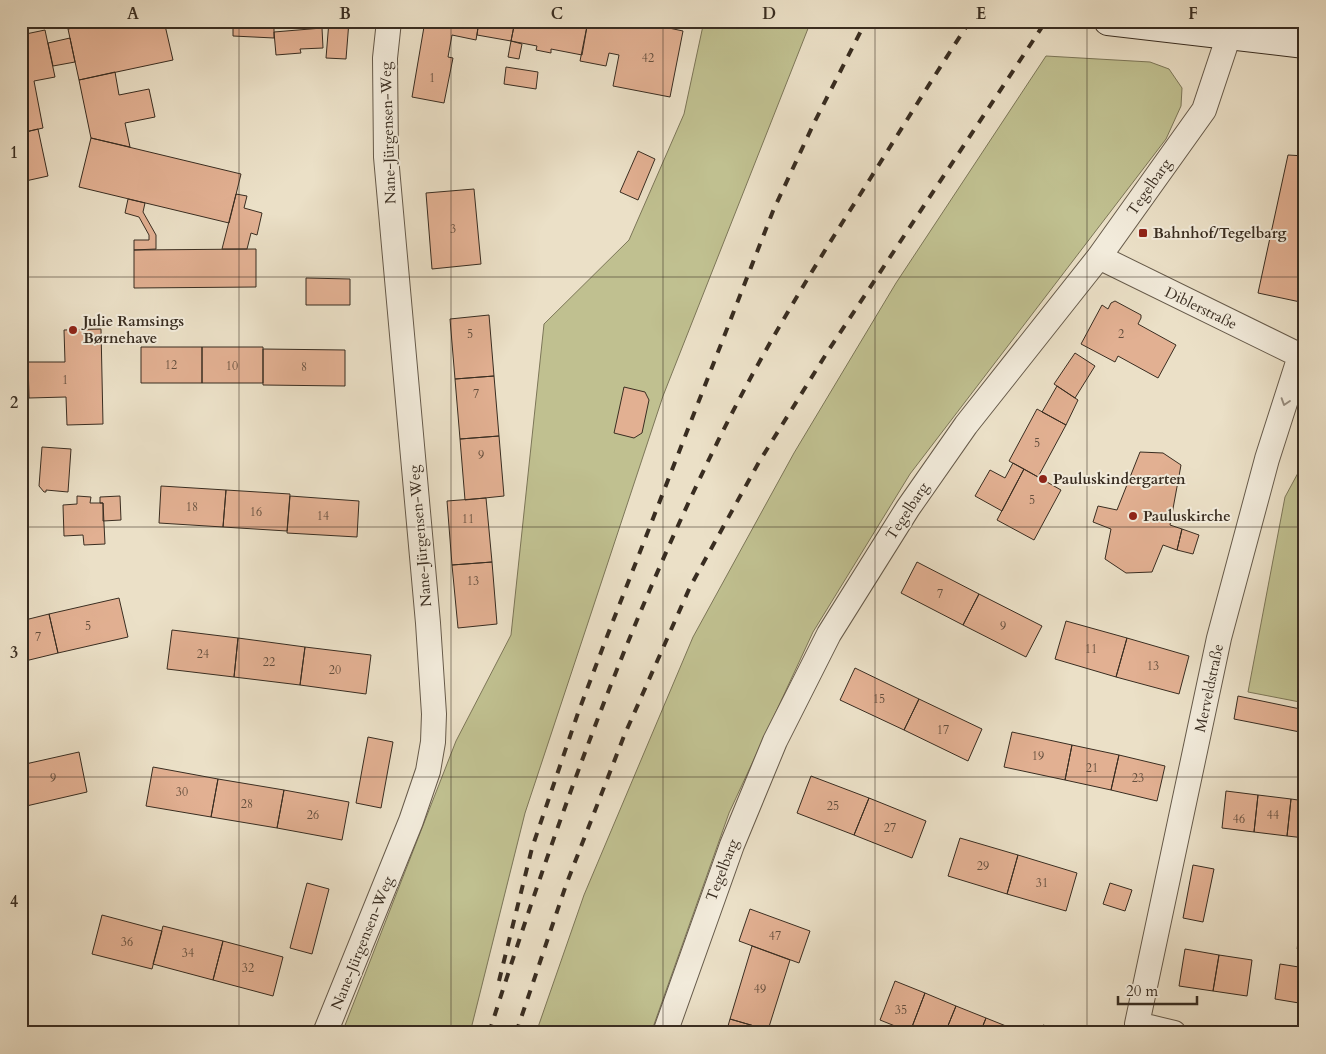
<svg xmlns="http://www.w3.org/2000/svg" width="1326" height="1054" viewBox="0 0 1326 1054" font-family="Cardo,serif">
  <style>
    .green { fill: #c0c090; stroke: #7c7658 }
    .building { fill: #e2b092; stroke: #392d21 }
    .lines { fill: none; stroke-linecap: round; stroke-linejoin: round }
    .street-casing { stroke: #665a4a; stroke-width: 26 }
    .secondary-casing { stroke: #392d21; stroke-width: 30 }
    .street { stroke: #f2ebdb; stroke-width: 24 }
    .secondary { stroke: #f2ebdb; stroke-width: 28 }
    .rail { stroke: #392d21; stroke-width: 4; stroke-dasharray: 9 9; stroke-linecap: butt }
    .oneway { stroke: #968c7e }
    .grid { fill: none; stroke: #392d21; stroke-width: 1; stroke-opacity: 0.55 }
    .poi-dot { fill: #8f2418; stroke: #f2ebdb; stroke-width: 2 }
    .labels { text-anchor: middle; dominant-baseline: central; stroke-width: 4; stroke-linejoin: round; paint-order: stroke }
    .number-label { font-size: 12px; fill: #634e3d }
    .street-label { font-size: 15px; fill: #392d21; stroke: #f2ebdb }
    .poi-label { font-size: 15px; font-weight: bold; fill: #392d21; stroke: #f2ebdb; text-anchor: start }
    .neatline { fill: none; stroke: #392d21; stroke-width: 2 }
    .grid-label { font-size: 16px; text-anchor: middle; font-weight: bold; fill: #392d21 }
  </style>
  <rect width="100%" height="100%" fill="#ebe0c7"/>
  <filter id="stains"><feTurbulence type="fractalNoise" baseFrequency=".004" numOctaves="4"/><feColorMatrix values="0 0 0 0 .2 0 0 0 0 .09 0 0 0 0 .02 0 0 0 .5 -.17"/></filter>
  <radialGradient id="worn" r=".72"><stop offset=".6" stop-color="#630" stop-opacity="0"/><stop offset="1" stop-color="#630" stop-opacity=".3"/></radialGradient>
  <path class="green" d="M704,21H771L809,26L663,396L525,813L470,1033H342L456,741L511,635L544,324L629,240L684,114Z
    M1046,56L1150,62L1169,69L1182,88L1181,106L1166,139L910,474L813,632L729,813L651,1033H536L584,895L693,637L794,453L896,283Z
    M1305,460V703L1248,692L1285,497Z
    M1303,908L1305,909V950L1297,949Z"/>
  <path class="building" d="M106,21H164L173,60L79,80L68,29Z
    M329,21H349L346,59L326,58Z
    M425,21H479L476,40L452,35L448,57L453,58L444,103L412,97Z
    M479,21H515L511,41L477,35Z
    M515,21H588L582,55L551,49V53L536,50L537,46L511,41Z
    M588,21H615L626,24L627,21H636L683,31L670,97L613,86L619,55L609,53L606,66L580,61Z
    M233,23L274,25V38L233,36Z
    M322,28L323,48L300,49L301,53L276,55L274,32Z
    M45,30L55,77L34,81L43,128L21,133V35Z
    M70,38L75,62L53,66L48,43Z
    M511,41L522,44L519,59L508,57Z
    M506,67L538,72L536,89L504,84Z
    M115,72L119,95L149,89L155,117L125,123L130,147L91,138L79,80Z
    M38,129L48,176L21,182V133Z
    M91,138L241,174L229,223L79,187Z
    M638,151L655,159L638,200L620,192Z
    M1288,155L1305,156V303L1258,293Z
    M474,189L481,264L432,269L426,193Z
    M236,194L247,196L244,208L262,213L257,235L251,233L247,249H222Z
    M128,199L145,203L143,212L156,235V249L134,250V240H149V235L139,217L125,213Z
    M256,249V287L134,288V250Z
    M306,278L350,279V305H306Z
    M1115,301L1141,315V318L1138,324L1176,345L1158,378L1118,356L1115,362L1081,344L1102,305L1108,309L1111,303Z
    M489,315L494,376L455,379L450,319Z
    M101,329L103,424L67,425L66,397L29,398L28,362H65L64,330Z
    M141,347H202V383H141Z
    M202,347H263V383H202Z
    M263,349L345,350V386L263,385Z
    M1075,353L1095,366L1075,398L1054,384Z
    M494,376L499,436L460,439L455,379Z
    M1057,386L1078,400L1066,425L1042,412Z
    M624,387L645,392L649,400L642,433L634,438L614,433Z
    M1037,409L1066,425L1038,477L1009,461Z
    M499,436L504,496L465,500L460,439Z
    M42,447L71,449L68,492L46,490V492H44L39,486Z
    M1140,452L1163,453L1181,465L1170,525L1182,529L1177,550L1163,545L1152,572L1126,573L1105,559L1111,529L1093,522L1098,506L1117,510Z
    M1013,463L1024,469L1002,511L975,496L990,470L1005,478Z
    M1024,469L1061,490L1034,540L997,520Z
    M161,486L226,490L223,527L159,523Z
    M226,490L290,494L287,531L223,527Z
    M77,496L91,497L90,503H103L105,544L84,545L83,535L64,536L63,505L77,504Z
    M120,496L121,520L103,521V503H100V497Z
    M290,496L359,501L357,537L287,533Z
    M486,498L492,562L452,565L447,501Z
    M1182,529L1199,535L1193,554L1177,550Z
    M492,562L497,624L458,628L452,565Z
    M917,562L979,594L963,625L901,593Z
    M979,594L1042,626L1026,657L963,625Z
    M119,598L128,637L58,653L49,614Z
    M49,614L58,653L21,662V621Z
    M1066,621L1127,638L1116,677L1055,659Z
    M172,630L238,638L234,677L167,669Z
    M238,638L305,647L300,685L234,677Z
    M1127,638L1189,656L1179,694L1116,677Z
    M305,647L371,655L366,694L300,685Z
    M855,668L919,699L904,730L840,700Z
    M1238,696L1305,710V733L1234,719Z
    M919,699L982,729L968,761L904,730Z
    M1012,732L1072,745L1065,780L1004,767Z
    M368,737L393,742L381,808L356,803Z
    M1072,745L1119,755L1111,790L1065,780Z
    M79,752L87,792L22,807L21,765Z
    M1119,755L1165,766L1157,801L1111,790Z
    M153,767L218,779L211,817L146,806Z
    M811,776L869,798L854,835L797,813Z
    M218,779L284,790L277,828L211,817Z
    M284,790L349,802L342,840L277,828Z
    M1226,791L1258,795L1254,832L1222,828Z
    M1258,795L1291,799L1287,836L1254,832Z
    M869,798L926,821L912,858L854,835Z
    M1291,799L1305,801V838L1287,836Z
    M960,838L1018,855L1007,894L948,876Z
    M1018,855L1077,873L1066,911L1007,894Z
    M1193,865L1214,869L1203,922L1183,918Z
    M307,883L329,889L312,954L290,948Z
    M1110,883L1132,890L1125,911L1103,904Z
    M750,909L810,931L799,963L739,941Z
    M102,915L162,931L152,969L92,954Z
    M163,926L223,941L213,980L153,964Z
    M223,941L283,957L273,996L213,980Z
    M752,946L790,960L768,1030L730,1019Z
    M1185,949L1219,955L1213,991L1179,986Z
    M1219,955L1252,960L1247,996L1213,991Z
    M1280,964L1305,968V1004L1275,999Z
    M895,981L925,993L910,1032L880,1020Z
    M925,993L956,1006L945,1033L910,1032Z
    M956,1006L986,1018L980,1033H945Z
    M986,1018L1016,1030L1015,1033H980Z
    M730,1019L768,1030V1033H726Z
    M1043,1025L1071,1033H1041Z"/>
  <g class="lines">
    <g class="street-casing">
      <path id="street" d="M1099,257L1305,358
        M325,1033L411,821L428,771L433,742L434,714L428,623L386,157L385,58L389,21
        M665,1033L732,845L775,741L829,634L908,508L966,425L1099,257L1204,110L1229,35
        M1174,1033L1137,1024L1219,638L1267,459L1300,356"/>
    </g>
    <g class="secondary-casing">
      <path id="secondary" d="M1108,21L1305,44"/>
    </g>
    <use href="#street" class="street"/>
    <use href="#secondary" class="secondary"/>
    <path class="rail" d="M499,981L532,848L578,713L606,639L773,211L814,123L866,21
      M489,1033C553,832 624,632 717,443C762,351 815,265 870,179C903,126 936,73 970,21
      M516,1033L566,885L624,736L690,587L759,462L828,351L1046,21"/>
  </g>
  <defs><path id="oneway-chevron" d="M-2-3.5L2.5 0L-2 3.5" fill="none" stroke-width="1.6" stroke-linecap="round" stroke-linejoin="round" transform="scale(1.25)"/></defs>
  <use class="oneway" href="#oneway-chevron" transform="translate(1285 402) rotate(108)"/>
  <path class="grid" d="M239,21V1033M451,21V1033M663,21V1033M875,21V1033M1087,21V1033M21,277H1305M21,527H1305M21,777H1305"/>
  <g class="poi-dot">
    <rect x="1138" y="228" width="10" height="10" rx="2.5"/>
    <circle cx="73" cy="330" r="5"/>
    <circle cx="1043" cy="479" r="5"/>
    <circle cx="1133" cy="516" r="5"/>
  </g>
  <g class="labels">
    <g class="number-label">
      <text x="648" y="58">42</text>
      <text x="432" y="78">1</text>
      <text x="453" y="229">3</text>
      <text x="470" y="334">5</text>
      <text x="1121" y="334">2</text>
      <text x="171" y="365">12</text>
      <text x="232" y="366">10</text>
      <text x="304" y="367">8</text>
      <text x="65" y="380">1</text>
      <text x="476" y="394">7</text>
      <text x="1037" y="443">5</text>
      <text x="481" y="455">9</text>
      <text x="1032" y="500">5</text>
      <text x="192" y="507">18</text>
      <text x="256" y="512">16</text>
      <text x="323" y="516">14</text>
      <text x="468" y="519">11</text>
      <text x="473" y="581">13</text>
      <text x="940" y="594">7</text>
      <text x="88" y="626">5</text>
      <text x="1003" y="626">9</text>
      <text x="38" y="637">7</text>
      <text x="1091" y="649">11</text>
      <text x="203" y="654">24</text>
      <text x="269" y="662">22</text>
      <text x="1153" y="666">13</text>
      <text x="335" y="670">20</text>
      <text x="879" y="699">15</text>
      <text x="943" y="730">17</text>
      <text x="1038" y="756">19</text>
      <text x="1092" y="768">21</text>
      <text x="53" y="778">9</text>
      <text x="1138" y="778">23</text>
      <text x="182" y="792">30</text>
      <text x="247" y="804">28</text>
      <text x="833" y="806">25</text>
      <text x="313" y="815">26</text>
      <text x="1273" y="815">44</text>
      <text x="1239" y="819">46</text>
      <text x="890" y="828">27</text>
      <text x="983" y="866">29</text>
      <text x="1042" y="883">31</text>
      <text x="775" y="936">47</text>
      <text x="127" y="942">36</text>
      <text x="188" y="953">34</text>
      <text x="248" y="968">32</text>
      <text x="760" y="989">49</text>
      <text x="901" y="1010">35</text>
    </g>
    <g class="street-label">
      <text transform="translate(388 133) rotate(-92)">Nane-Jürgensen-Weg</text>
      <text transform="translate(1149 187) rotate(-55)">Tegelbarg</text>
      <text transform="translate(1201 308) rotate(26)">Diblerstraße</text>
      <text transform="translate(907 511) rotate(-57)">Tegelbarg</text>
      <text transform="translate(420 536) rotate(-95)">Nane-Jürgensen-Weg</text>
      <text transform="translate(1209 688) rotate(-78)">Merveldstraße</text>
      <text transform="translate(722 870) rotate(-69)">Tegelbarg</text>
      <text transform="translate(362 943) rotate(-68)">Nane-Jürgensen-Weg</text>
    </g>
    <g class="poi-label">
      <text x="1153" y="233">Bahnhof/Tegelbarg</text>
      <text x="83" y="321">Julie Ramsings<tspan x="83" dy="17">Børnehave</tspan></text>
      <text x="1053" y="479">Pauluskindergarten</text>
      <text x="1143" y="516">Pauluskirche</text>
    </g>
  </g>
  <rect width="1326" height="1054" fill="none" stroke="#ebe0c7" stroke-width="55"/>
  <path d="M1118 996v8h79v-8" fill="none" stroke="#392d21" stroke-width="2.5"/>
  <text x="1126" y="996" font-size="15" fill="#392d21" stroke="#f2ebdb" stroke-width="4" paint-order="stroke">20 m</text>
  <rect x="28" y="28" width="1270" height="998" class="neatline"/>
  <g class="grid-label">
    <text x="133" y="19">A</text>
    <text x="345" y="19">B</text>
    <text x="557" y="19">C</text>
    <text x="769" y="19">D</text>
    <text x="981" y="19">E</text>
    <text x="1193" y="19">F</text>
    <text x="14" y="158">1</text>
    <text x="14" y="408">2</text>
    <text x="14" y="658">3</text>
    <text x="14" y="907">4</text>
  </g>
  <rect width="100%" height="100%" filter="url(#stains)"/>
  <rect width="100%" height="100%" fill="url(#worn)"/>
</svg>
